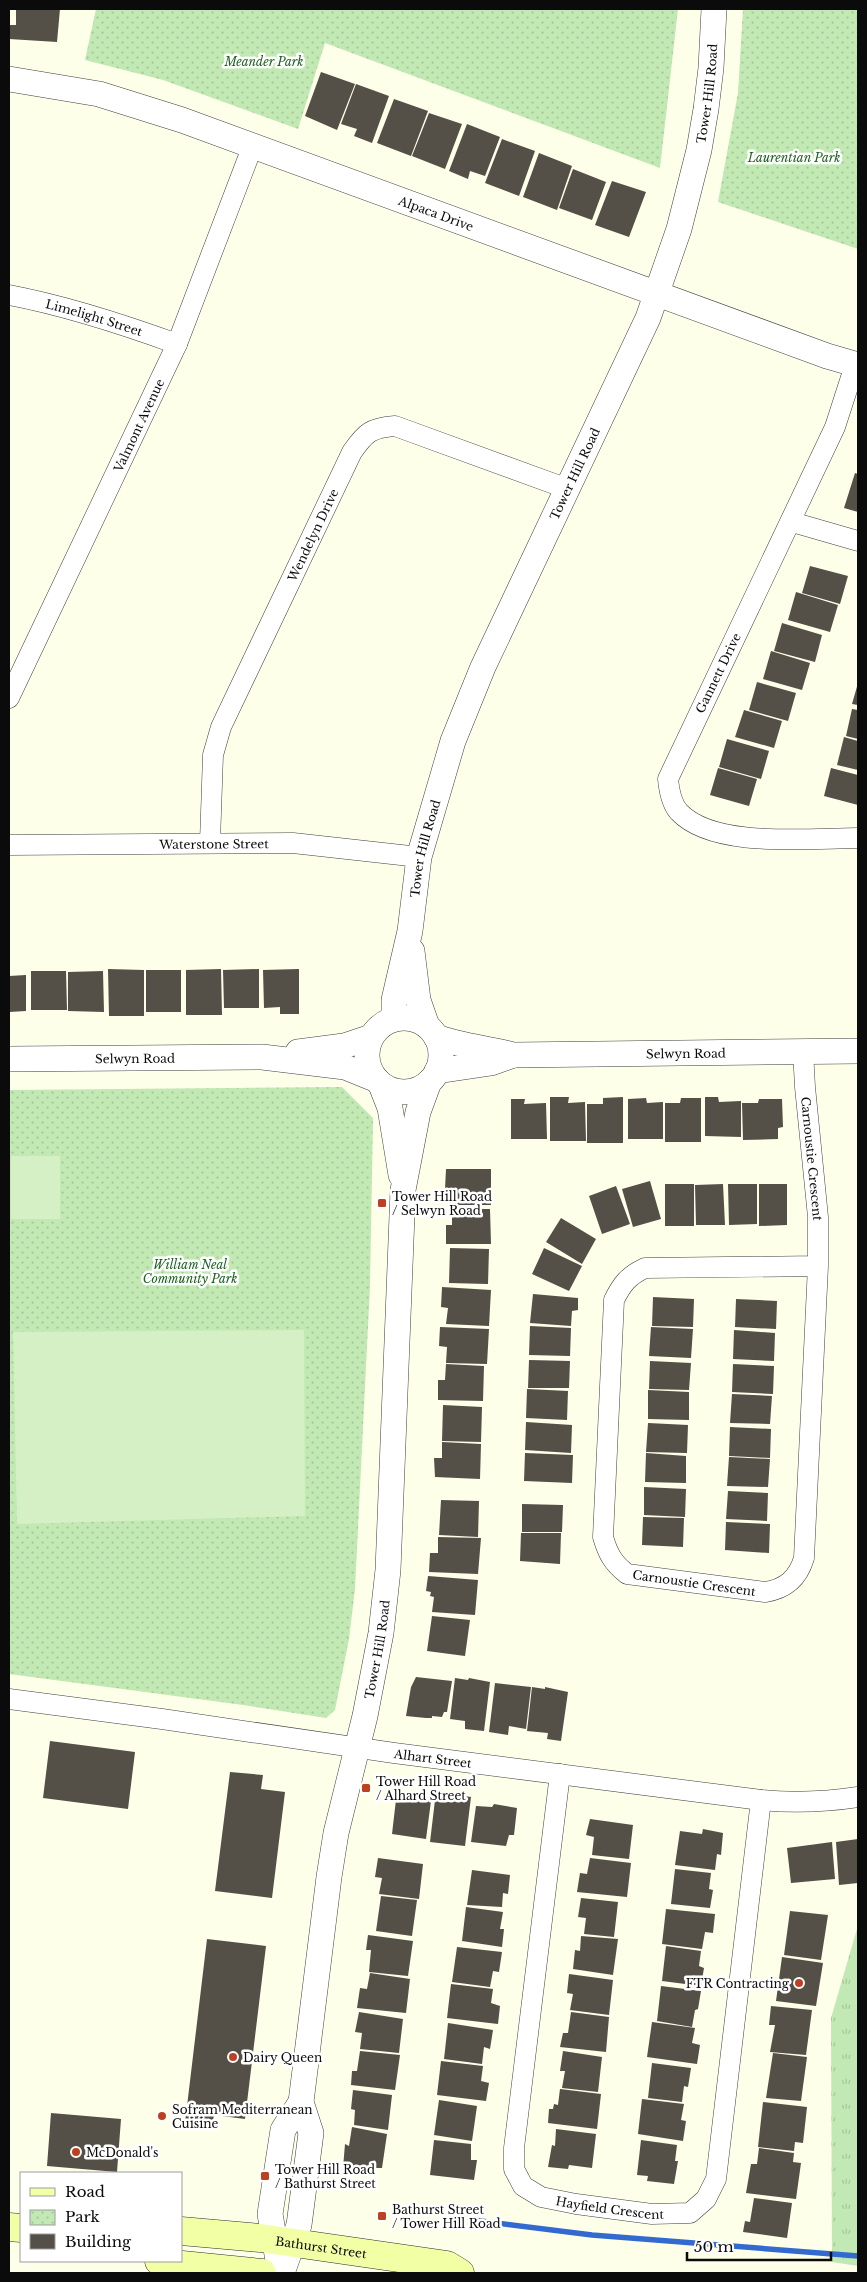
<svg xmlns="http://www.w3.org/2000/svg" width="867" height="2282" viewBox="0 0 867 2282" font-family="'Libre Baskerville',serif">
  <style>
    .grass { fill: url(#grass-tufts) }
    .park { fill: url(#park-dots) }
    .pitch { fill: #d6f0c5 }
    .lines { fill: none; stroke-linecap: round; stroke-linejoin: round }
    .stream { stroke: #336acf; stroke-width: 5.5 }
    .building { fill: #544f47 }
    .minor-casing { stroke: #3e3e3e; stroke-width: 21 }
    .tertiary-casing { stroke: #3e3e3e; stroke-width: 26 }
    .secondary-casing { stroke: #2d2d2d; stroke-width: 29 }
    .minor { stroke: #fff; stroke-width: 20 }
    .tertiary { stroke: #fff; stroke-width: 25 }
    .secondary { stroke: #f3ffa4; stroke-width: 28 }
    .poi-dot { fill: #bc4021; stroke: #fff; stroke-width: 2 }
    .labels { text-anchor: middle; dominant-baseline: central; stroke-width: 5; stroke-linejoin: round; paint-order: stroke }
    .park-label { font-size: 12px; font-style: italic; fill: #1b631e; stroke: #fff }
    .street-label { font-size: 12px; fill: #0b0b0b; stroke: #fff }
    .poi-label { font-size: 12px; fill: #0b0b0b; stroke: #fff; text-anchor: start }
  </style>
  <defs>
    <pattern id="grass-tufts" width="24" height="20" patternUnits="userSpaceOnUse" patternTransform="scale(1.25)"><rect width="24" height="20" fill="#c2e9b3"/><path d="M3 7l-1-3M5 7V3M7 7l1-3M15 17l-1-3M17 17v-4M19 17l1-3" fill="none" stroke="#a5c699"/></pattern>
    <pattern id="park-dots" width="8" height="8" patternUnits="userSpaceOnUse" patternTransform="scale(1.25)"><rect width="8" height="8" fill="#c2e9b3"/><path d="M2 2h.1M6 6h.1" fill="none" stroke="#a5c699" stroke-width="1.8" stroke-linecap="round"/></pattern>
  </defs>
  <rect width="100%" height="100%" fill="#feffe9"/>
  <path class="grass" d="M857,1929H858V2266L832,2262L831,2018Z"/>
  <path class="park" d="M96,9H678L660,168L325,43L298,129L163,80L85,60Z
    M743,9H858V249L718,202L738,93Z
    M342,1087L373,1118L370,1286L355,1589L349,1639L335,1710L326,1718L243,1705L9,1674V1090Z"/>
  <path class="pitch" d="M11,1156H60V1219H11Z
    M304,1330L305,1516L17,1524L13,1332Z"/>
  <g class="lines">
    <path class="stream" d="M473,2220L592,2235L858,2256"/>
  </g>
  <path class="building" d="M16,9H60L57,42L9,39V25H16Z
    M321,72L355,84L337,130L305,116Z
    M356,84L389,96L372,143L354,136L357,129L341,124Z
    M394,99L428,111L411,156L377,143Z
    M429,113L462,124L445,169L412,156Z
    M467,124L500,137L485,176L470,171L468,179L449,171Z
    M502,139L535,151L519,196L485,183Z
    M539,153L572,166L557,210L523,197Z
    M573,169L606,182L592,220L559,208Z
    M612,181L646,192L629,237L595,225Z
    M855,473L858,474V512L844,508Z
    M810,566L848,576L840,604L802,593Z
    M796,592L838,605L830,632L788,620Z
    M782,623L822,635L815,662L774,651Z
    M771,651L810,663L802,690L763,679Z
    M757,682L796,693L788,721L749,710Z
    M858,683V705L852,704Z
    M852,709L858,710V739L846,736Z
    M744,710L782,721L774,748L735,737Z
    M844,737L858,741V770L837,765Z
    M727,739L769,751L761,779L719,767Z
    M718,768L757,779L749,806L710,795Z
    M831,768L858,775V805L824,796Z
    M108,969L144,970V1016H109Z
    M221,969L222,1015H186V970Z
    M259,969V1008H224L223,970Z
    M299,969V1014H280V1007L264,1008L263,970Z
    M146,970H181V1012H146Z
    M31,971H66L67,1010H31Z
    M103,971L104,1012L68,1011V972Z
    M26,975V1011L9,1012V976Z
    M550,1097H569L568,1103L585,1102L586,1141H550Z
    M623,1097V1143H587V1104H603V1098Z
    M705,1097H718L719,1102L741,1101V1137L705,1136Z
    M646,1098L647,1103L663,1102V1139H628V1099Z
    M681,1098H701V1142H665V1103H680Z
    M511,1099H525L524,1104L546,1103L547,1139H511Z
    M759,1099H782L783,1127L778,1128V1139L743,1140L742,1103H758Z
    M446,1169H491V1205H452V1189H445Z
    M650,1181L661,1219L633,1227L622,1189Z
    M665,1184H694V1226H665Z
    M723,1184L725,1225H696L695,1185Z
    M728,1184H757V1224L729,1225Z
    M759,1184H787V1225L759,1226Z
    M616,1186L630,1224L602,1234L589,1196Z
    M452,1209H490L491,1244H446V1225H452Z
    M561,1218L596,1239L582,1264L546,1242Z
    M450,1248L489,1249L488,1284L449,1283Z
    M544,1248L582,1266L569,1291L532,1274Z
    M442,1287L491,1290L489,1326L446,1324L448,1308L441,1307Z
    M533,1294L578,1298V1310L572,1311L571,1326L530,1323Z
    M653,1297L694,1299L693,1327L652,1326Z
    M736,1299L777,1301L776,1329L735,1327Z
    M530,1326L571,1328L570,1356L529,1355Z
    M440,1327L489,1329L487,1364L446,1363L447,1347L439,1346Z
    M651,1327L693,1329L691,1358L649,1356Z
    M734,1330L775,1333L774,1361L733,1359Z
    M529,1360L570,1361L569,1388H528Z
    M650,1361L691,1363L689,1390L649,1389Z
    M446,1364L484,1366L483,1401L438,1400V1380H445Z
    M733,1364L774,1366L773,1394L732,1392Z
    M527,1389L568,1391L567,1420L526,1418Z
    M648,1390L689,1392V1420L648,1419Z
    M732,1394L772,1396L770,1424L730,1423Z
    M443,1405L482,1407L481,1442L442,1441Z
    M526,1422L572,1425L571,1453L525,1450Z
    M648,1423L688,1425L687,1453L646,1452Z
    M730,1427L771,1429L770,1458L729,1456Z
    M442,1442L481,1444L480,1479L435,1477L434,1458H442Z
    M525,1453L573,1455L572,1483L524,1481Z
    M646,1453L686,1456V1483L645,1482Z
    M729,1457L770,1459L768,1487L727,1486Z
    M644,1487L686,1489L685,1517L644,1515Z
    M728,1491L768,1493L767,1521L726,1519Z
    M441,1500L479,1501L478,1537L439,1535Z
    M522,1504L563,1505L562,1532H522Z
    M643,1517L684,1518L683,1547L642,1545Z
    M726,1522L770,1524L769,1553L725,1550Z
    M521,1533H561L560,1564L520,1561Z
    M438,1537L481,1538L478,1574L429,1572L430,1553H438Z
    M428,1576L478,1580L475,1615L432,1612L434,1597L430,1596L431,1592L426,1591Z
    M432,1616L470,1620L465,1656L427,1651Z
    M416,1677L452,1681L447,1712H444L442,1717L432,1716V1718H426L406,1716L411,1687Z
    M455,1678L468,1680L469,1678L490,1682L484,1731L465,1729V1721L450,1719Z
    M495,1683L531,1687L526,1729L509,1726L508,1735L489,1732Z
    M532,1687L545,1689V1687L568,1692L561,1741L547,1739L548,1733L527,1731Z
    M50,1741L135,1752L128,1809L43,1798Z
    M230,1772L263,1775L261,1789L285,1792L272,1898L215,1891Z
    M397,1791L415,1795L414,1799L431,1801L426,1839L392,1834Z
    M457,1795L471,1797L465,1846L430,1842L435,1800L450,1802L452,1797L456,1798Z
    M494,1804L517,1808L514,1835H509L506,1846L471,1842L476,1806L492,1807Z
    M590,1819L633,1825L629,1859L592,1855L594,1837L586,1835Z
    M703,1829L723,1833L721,1855L717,1854L715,1870L675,1865L680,1831L702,1834Z
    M858,1839V1883L839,1885L836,1842Z
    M832,1842L835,1879L791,1883L787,1848Z
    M378,1858L423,1864L419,1899L379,1894L382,1878L375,1877Z
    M590,1858L631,1863L627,1897L577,1892L580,1873L587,1874Z
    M675,1869L711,1873L709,1889L713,1890L710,1908L671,1904Z
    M472,1870L510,1875L508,1894L503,1893L502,1907L467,1905Z
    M381,1896L417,1900L412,1936L376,1931Z
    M581,1898L618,1902L614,1937L584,1934L586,1918L578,1917Z
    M466,1907L503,1912L500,1929H504L502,1947L462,1941Z
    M666,1909L715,1914L713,1933L705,1932L702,1949L662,1944Z
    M790,1911L828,1915L821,1960L784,1955Z
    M368,1935L413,1941L408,1976L369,1972L371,1950H366Z
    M581,1936L618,1939L613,1975L573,1969L575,1950L580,1951Z
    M207,1939L266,1946L245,2119L214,2115L212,2126L185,2123Z
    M666,1946L701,1951L699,1966L704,1968L701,1986L662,1981Z
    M457,1947L502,1952L499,1972L493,1971L490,1987L452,1982Z
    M782,1957L823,1963L816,2006L776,2001Z
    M370,1973L410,1979L406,2013L357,2008L360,1988L367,1989Z
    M569,1974L613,1980L609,2015L570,2010L573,1994L567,1993Z
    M451,1984L493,1989L491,2003L500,2006L498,2024L447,2018Z
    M661,1986L701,1991L698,2009L695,2010L692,2027L657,2021Z
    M771,2006L812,2010L806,2055L770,2052L775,2025H769Z
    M359,2012L403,2019L399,2053L360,2049L362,2033L355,2032Z
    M571,2012L609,2017L606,2052L560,2047L563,2033H568Z
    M652,2022L695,2028L692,2043L700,2045L697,2064L647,2057Z
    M448,2023L493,2030L490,2049L484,2047L482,2064L444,2059Z
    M360,2051L400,2055L395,2090L351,2085L352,2071H357Z
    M563,2051L602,2057L598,2092L562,2088L565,2071H560Z
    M773,2053L807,2057L801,2101L766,2098Z
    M441,2061L483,2066L481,2081L489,2083L486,2101L437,2095Z
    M652,2063L691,2068L688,2087L684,2086L682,2102L648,2098Z
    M560,2089L601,2094L597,2129L548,2123L549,2109H553L554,2104L558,2105Z
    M353,2090L392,2095L388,2130L354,2125L355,2110L351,2109Z
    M642,2099L684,2104L681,2120L686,2121L683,2141L638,2134Z
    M439,2100L477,2106L472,2141L434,2135Z
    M763,2102L807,2107L803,2143L795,2142L794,2151L758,2147Z
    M51,2113L121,2119L117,2172L47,2166Z
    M352,2127L387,2134L382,2168H371V2172L343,2168L345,2144L349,2146Z
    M556,2129L596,2134L592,2168L569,2165L568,2169L548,2167L552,2145L555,2146Z
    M434,2140L471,2144V2160H477L474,2180L430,2175Z
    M641,2140L677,2145L675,2161H678L674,2184L647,2181L648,2176L637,2175Z
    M759,2148L794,2153L793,2162L801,2163L796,2199L746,2193L751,2164H757Z
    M754,2198L792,2203L787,2238L743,2232L745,2221L750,2222Z"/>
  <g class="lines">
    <g class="minor-casing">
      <g id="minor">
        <path id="s1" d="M9,295C67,306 122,324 177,344"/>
        <path d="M855,365L835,427L668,779C669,790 671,803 679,812C714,849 810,838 858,838"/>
        <path d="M792,522L858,541"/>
        <path id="s2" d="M9,698L177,344L253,145"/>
        <path id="s3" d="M210,842L213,755L221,727L352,452C366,432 371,428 395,426L568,489"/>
        <path id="s4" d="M9,845L293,843L419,857"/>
        <path id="s5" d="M803,1051L805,1087L818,1217V1266L804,1558C798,1578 786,1589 765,1592L627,1574C613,1563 608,1554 603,1537L614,1300C622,1284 628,1276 645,1268L818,1266"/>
        <path id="s6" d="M9,1699L162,1719L394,1753L761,1800C794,1803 825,1802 858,1797"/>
        <path id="s7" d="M560,1774L514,2148V2169L523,2186L541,2197L576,2204L652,2214L690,2213L706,2199L716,2179L761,1800"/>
      </g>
    </g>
    <g class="tertiary-casing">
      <g id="tertiary">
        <path id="s8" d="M9,79L99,94L182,120L827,356L858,365"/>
        <path d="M412,951L418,1000L427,1026"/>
        <circle cx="404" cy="1055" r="37"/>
        <path id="s9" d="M394,1019V1000L410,931L419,857L453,741L483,667L648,318L679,229L699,150L706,109L711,68L714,9"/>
        <path id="s10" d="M436,1037C461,1046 487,1048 514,1055L858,1051"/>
        <path d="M298,1052L344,1046L371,1037"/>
        <path id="s11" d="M9,1059L262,1057L345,1067L377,1080"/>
        <path d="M437,1071L491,1063L511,1056"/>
        <path d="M381,1085L390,1108L401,1175"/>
        <path d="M278,2260L270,2214L283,2130L301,2102"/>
        <path id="s12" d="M282,2273L299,2225L311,2133L301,2102L329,1877L336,1833L365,1716L381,1633L388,1570L403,1190L418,1112L429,1082"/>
      </g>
    </g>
    <g class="secondary-casing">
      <g id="secondary">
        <path d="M9,2227L21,2228"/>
        <path id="s13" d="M181,2231L260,2238L447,2265L460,2273"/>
        <path d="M159,2261L162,2263L262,2273"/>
      </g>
    </g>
    <use href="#minor" class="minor"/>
    <use href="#tertiary" class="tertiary"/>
    <use href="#secondary" class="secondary"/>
  </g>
  <g class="poi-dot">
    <rect x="377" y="1198" width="10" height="10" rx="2.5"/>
    <rect x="361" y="1783" width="10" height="10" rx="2.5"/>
    <circle cx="799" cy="1983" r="5"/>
    <circle cx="233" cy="2057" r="5"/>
    <circle cx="162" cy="2116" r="5"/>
    <circle cx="76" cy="2152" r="5"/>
    <rect x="260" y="2171" width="10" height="10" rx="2.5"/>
    <rect x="377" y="2211" width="10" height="10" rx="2.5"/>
  </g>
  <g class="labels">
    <g class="park-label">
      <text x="264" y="61">Meander Park</text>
      <text x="794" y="157">Laurentian Park</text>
      <text x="190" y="1264">William Neal<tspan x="190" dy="14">Community Park</tspan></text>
    </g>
    <g class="street-label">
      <text stroke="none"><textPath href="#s9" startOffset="984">Tower Hill Road</textPath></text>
      <text stroke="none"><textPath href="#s8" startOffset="449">Alpaca Drive</textPath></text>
      <text stroke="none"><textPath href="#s1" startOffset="88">Limelight Street</textPath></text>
      <text stroke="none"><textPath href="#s2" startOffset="302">Valmont Avenue</textPath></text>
      <text stroke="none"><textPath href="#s9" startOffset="579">Tower Hill Road</textPath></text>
      <text stroke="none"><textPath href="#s3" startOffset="329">Wendelyn Drive</textPath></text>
      <text transform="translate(718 673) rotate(-64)">Gannett Drive</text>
      <text stroke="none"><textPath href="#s4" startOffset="205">Waterstone Street</textPath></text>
      <text stroke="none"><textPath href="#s9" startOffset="174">Tower Hill Road</textPath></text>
      <text stroke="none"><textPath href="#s10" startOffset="252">Selwyn Road</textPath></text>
      <text stroke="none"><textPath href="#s11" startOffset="126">Selwyn Road</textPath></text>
      <text stroke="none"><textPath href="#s5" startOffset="108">Carnoustie Crescent</textPath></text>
      <text transform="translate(694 1583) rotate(8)">Carnoustie Crescent</text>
      <text stroke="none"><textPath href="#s12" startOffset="636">Tower Hill Road</textPath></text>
      <text stroke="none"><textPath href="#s6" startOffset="428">Alhart Street</textPath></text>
      <text stroke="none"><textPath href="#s7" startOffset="508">Hayfield Crescent</textPath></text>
      <text stroke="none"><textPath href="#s13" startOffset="141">Bathurst Street</textPath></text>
    </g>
    <g class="poi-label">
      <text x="392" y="1196">Tower Hill Road<tspan x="392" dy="14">/ Selwyn Road</tspan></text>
      <text x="376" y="1781">Tower Hill Road<tspan x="376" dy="14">/ Alhard Street</tspan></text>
      <text x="789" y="1983" text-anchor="end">FTR Contracting</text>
      <text x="243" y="2057">Dairy Queen</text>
      <text x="172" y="2109">Sofram Mediterranean<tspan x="172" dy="14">Cuisine</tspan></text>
      <text x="86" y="2152">McDonald's</text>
      <text x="275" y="2169">Tower Hill Road<tspan x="275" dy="14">/ Bathurst Street</tspan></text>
      <text x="392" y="2209">Bathurst Street<tspan x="392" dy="14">/ Tower Hill Road</tspan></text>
    </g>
  </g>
  <rect width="867" height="2282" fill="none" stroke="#0b0b0b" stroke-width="20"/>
  <rect x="20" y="2172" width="162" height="90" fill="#ffffff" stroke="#9d9d9d"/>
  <rect x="30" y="2188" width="25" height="8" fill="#f3ffa4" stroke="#9d9d9d"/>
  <text x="65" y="2197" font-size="15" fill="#0b0b0b">Road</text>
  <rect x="30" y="2210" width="25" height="15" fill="url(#park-dots)" stroke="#9d9d9d"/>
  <text x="65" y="2222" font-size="15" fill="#0b0b0b">Park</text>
  <rect x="30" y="2234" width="25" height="15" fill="#544f47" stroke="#9d9d9d"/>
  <text x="65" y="2247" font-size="15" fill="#0b0b0b">Building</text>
  <path d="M687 2252v8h144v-8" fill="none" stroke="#0b0b0b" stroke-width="2.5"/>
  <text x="694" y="2252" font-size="15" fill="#0b0b0b" stroke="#ffffff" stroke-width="4" paint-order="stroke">50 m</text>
</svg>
